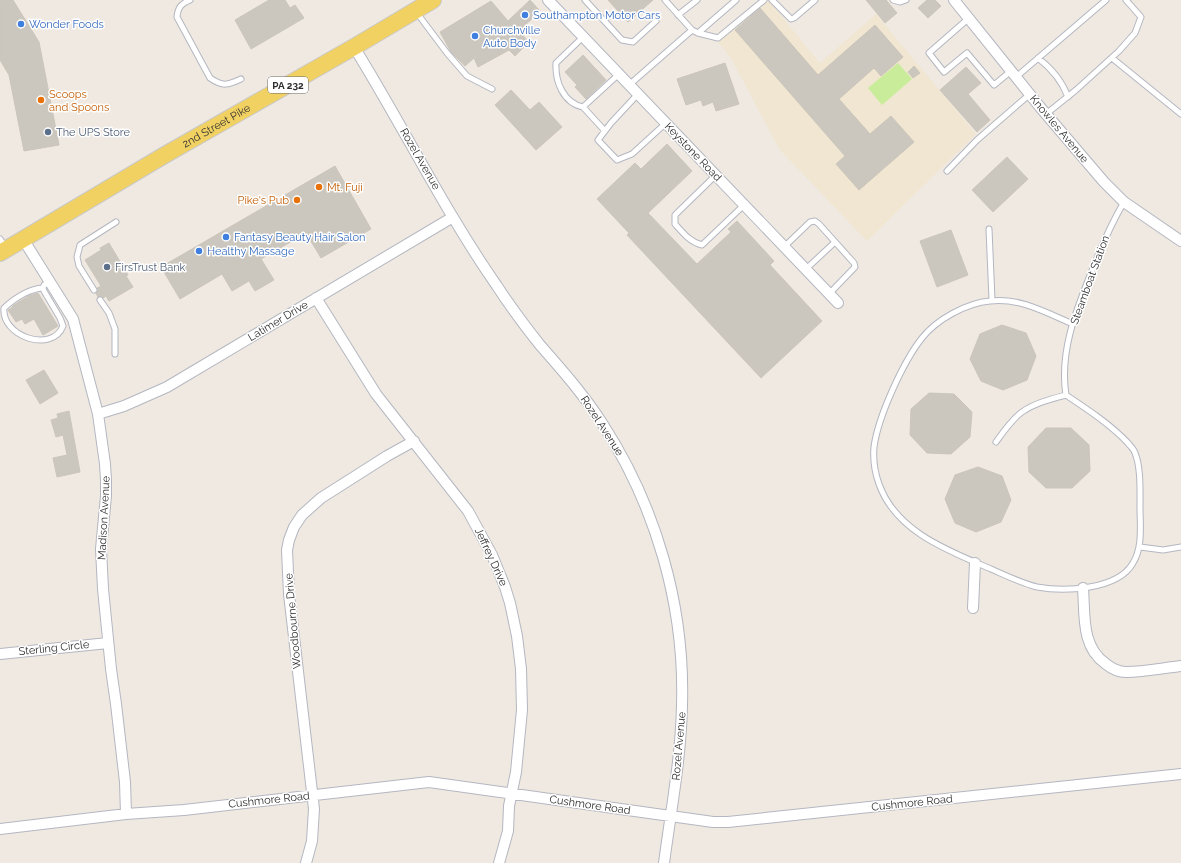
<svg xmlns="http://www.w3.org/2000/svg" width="1181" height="863" viewBox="0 0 1181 863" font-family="Raleway,sans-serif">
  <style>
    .education { fill: #f0e6d1 }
    .pitch { fill: #c9ec9a }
    .building { fill: #cbc7bf; stroke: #cbc5ba }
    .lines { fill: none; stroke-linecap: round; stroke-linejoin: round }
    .service-casing { stroke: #b4b7c1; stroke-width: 7 }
    .minor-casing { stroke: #b4b7c1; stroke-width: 12 }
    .primary-casing { stroke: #c9c9c9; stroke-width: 18 }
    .service { stroke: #fff; stroke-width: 5 }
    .minor { stroke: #fff; stroke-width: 10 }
    .primary { stroke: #f2d163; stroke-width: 16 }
    .shop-dot { fill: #3f7fe0; stroke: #fff; stroke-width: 1.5 }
    .food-dot { fill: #e8710a; stroke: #fff; stroke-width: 1.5 }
    .service-dot { fill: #5c6f8a; stroke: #fff; stroke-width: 1.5 }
    .labels { text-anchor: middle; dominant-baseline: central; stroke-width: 3; stroke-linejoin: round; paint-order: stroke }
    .shield { fill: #fff; stroke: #6d6d6d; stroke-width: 1 }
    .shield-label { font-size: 10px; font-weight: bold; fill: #2e2e2e }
    .shop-label { font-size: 11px; fill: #366cbe; stroke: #fff; text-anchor: start }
    .food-label { font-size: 11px; fill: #c56008; stroke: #fff; text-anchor: start }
    .street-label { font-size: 11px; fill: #2e2e2e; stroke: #fff }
    .service-label { font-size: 11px; fill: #4e5e75; stroke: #fff; text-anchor: start }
  </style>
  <rect width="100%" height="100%" fill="#efe9e1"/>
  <path class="education" d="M768,0L820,63L876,14L976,134L867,241L779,149L732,60L718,42Z"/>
  <path class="pitch" d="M898,63L912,79L882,105L868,88Z"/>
  <path class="building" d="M0,0H13L39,42L59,145L24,151L9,75L0,60Z
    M269,0H285L290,8L295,5L304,18L251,49L235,20Z
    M530,0L540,11L519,31L529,42L515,56L509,50L478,67L474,58L465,66L451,52L440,32L491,1L508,21Z
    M608,0H653L628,22Z
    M866,0H886L897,13L885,23Z
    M927,0H935L941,6L928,18L918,8Z
    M760,8L818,75L875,25L903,57L881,76L874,68L839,99L870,134L891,116L914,142L859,190L836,164L845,156L735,30Z
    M583,55L606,80L586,99L575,87L577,85L565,72Z
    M725,63L739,104L716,111L713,102L703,106L701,100L686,105L677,79Z
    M914,66L920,73L913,78L908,72Z
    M966,67L981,83L968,94L990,120L977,132L940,90Z
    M511,90L530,110L539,102L562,127L536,150L495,105Z
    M667,144L692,171L648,213L697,264L731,232L728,229L737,221L774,261L770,265L822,321L761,378L627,235L629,233L597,199L635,163L641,169Z
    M1007,157L1028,179L993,212L972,190Z
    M335,166L371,229L321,258L306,233L261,259L274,280L255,291L249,281L232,291L222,274L180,299L161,267Z
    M951,230L968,275L937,287L920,241Z
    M109,243L128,275L126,276L133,287L109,301L106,296L103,298L101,296L98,297L96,293L98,292L97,288L101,286L85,260L101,250L100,248Z
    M38,293L58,326L43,335L34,319L25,324L22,319L16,322L8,310L12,308V307L14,305L30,295Z
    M1002,325L1026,333L1036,356L1027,380L1003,390L981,381L970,359L980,334Z
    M44,370L58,393L40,404L26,380Z
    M929,393L954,394L972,412L970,437L951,454L927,453L910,435L911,409Z
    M69,411L80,472L57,477L53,458L67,455L63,435L56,437L51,420L58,418L57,414Z
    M1046,428H1071L1089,445L1090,471L1072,488H1046L1029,472L1028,447Z
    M978,467L1002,476L1011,500L1001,522L976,532L955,523L945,499L955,475Z"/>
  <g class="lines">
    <g class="service-casing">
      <path id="service" d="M190,0C181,4 178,7 177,17L210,78C223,87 228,85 241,79
        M585,0L622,40L633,42L656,21
        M665,0L692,30
        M772,0L791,19L794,18L815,0
        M893,0L900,2L906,0
        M417,13L447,53L467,76L492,89
        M678,15L697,0
        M969,18L929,53L944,72L967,53L994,85L1011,71
        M698,33L736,0
        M583,37L556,63C555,81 563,103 583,107L619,74
        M1038,58C1051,68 1062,81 1068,97
        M1112,58L1181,114
        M1016,77L1106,0
        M629,85L692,30L698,33L718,38L764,0
        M638,94L611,123L598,140L617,160L632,154L666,123
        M583,107L605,131
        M1046,114L1076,90L1119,51L1135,33L1141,17L1126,0
        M947,171L977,140L1030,94
        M716,175L675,215V224C683,233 690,242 702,245L744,205
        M989,229L992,300
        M0,239L6,248
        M784,247L810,222L815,221L819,224L854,263L855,267L829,294
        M806,269L835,242
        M43,288C28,289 15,298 4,308C1,336 52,354 63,326L60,318L44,291L43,288L44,285L50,282
        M94,290L79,266L77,257L80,245L116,222
        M100,300L109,313L115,329V354
        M1073,324C1047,313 1019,297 990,301C967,303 937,319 922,338C903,362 878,417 874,447C873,459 875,473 879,484C896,532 949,551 991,569C1007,576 1021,583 1037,587C1064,592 1118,590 1133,563C1143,547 1140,525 1140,507C1140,491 1141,467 1135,453C1134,449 1130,446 1128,443C1110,424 1087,409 1066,395C1059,351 1077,308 1093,268C1102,245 1111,224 1124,202
        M996,442C1003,432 1012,419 1022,412C1035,403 1051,399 1066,395
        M1140,547L1163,550L1181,547"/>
    </g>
    <g class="minor-casing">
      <path id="minor" d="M548,0L838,303
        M954,0L1040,107L1104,182L1124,202L1181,241
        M354,47C403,126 444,210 497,286C510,306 525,326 540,345C562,370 584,395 602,423C656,506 685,606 682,705C681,758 671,810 664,863
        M23,239L73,319L98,414L105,464L106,480V496L101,549L103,589L111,669L116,704L125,782L126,814
        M316,298L376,394L468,511L492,555L505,587L510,603L517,636L521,669L522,710L516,772L509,806L508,831L499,863
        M98,414L124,406L167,387L453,217
        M1083,588C1085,615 1081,647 1106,664C1111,668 1119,672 1126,672C1144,672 1163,668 1181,666
        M973,608L975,563
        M0,654L108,643
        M0,829L126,814L184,810L429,782L713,822H728L1181,774
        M306,863L312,841L314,809L289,594L287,550L289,540L294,527L302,515L321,498L387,456L414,441"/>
    </g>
    <g class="primary-casing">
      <g id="primary">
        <path id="s1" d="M0,253L163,156L354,47L433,0"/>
      </g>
    </g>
    <use href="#service" class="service"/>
    <use href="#minor" class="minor"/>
    <use href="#primary" class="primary"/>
  </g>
  <g class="shop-dot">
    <circle cx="525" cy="15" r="4"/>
    <circle cx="21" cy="24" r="4"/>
    <circle cx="475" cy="36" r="4"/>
    <circle cx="226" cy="237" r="4"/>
    <circle cx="199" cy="251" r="4"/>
  </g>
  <g class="food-dot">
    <circle cx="41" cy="100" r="4"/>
    <circle cx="319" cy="187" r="4"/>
    <circle cx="297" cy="200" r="4"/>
  </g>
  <g class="service-dot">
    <circle cx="48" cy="132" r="4"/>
    <circle cx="107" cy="267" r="4"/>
  </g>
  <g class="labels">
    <rect class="shield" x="268" y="77" width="40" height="16" rx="3"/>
    <g class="shield-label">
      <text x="288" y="85">PA 232</text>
    </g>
    <g class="shop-label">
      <text x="533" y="15">Southampton Motor Cars</text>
      <text x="29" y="24">Wonder Foods</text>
      <text x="483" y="30">Churchville<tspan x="483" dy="13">Auto Body</tspan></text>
      <text x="234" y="237">Fantasy Beauty Hair Salon</text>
      <text x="207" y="251">Healthy Massage</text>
    </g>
    <g class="food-label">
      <text x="49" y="94">Scoops<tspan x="49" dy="13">and Spoons</tspan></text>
      <text x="327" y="187">Mt. Fuji</text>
      <text x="289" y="200" text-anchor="end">Pike's Pub</text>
    </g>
    <g class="street-label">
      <text stroke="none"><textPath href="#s1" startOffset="251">2nd Street Pike</textPath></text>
      <text transform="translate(1059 129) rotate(50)">Knowles Avenue</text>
      <text transform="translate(693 152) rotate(46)">Keystone Road</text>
      <text transform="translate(420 159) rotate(60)">Rozel Avenue</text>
      <text transform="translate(1090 280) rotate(-70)">Steamboat Station</text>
      <text transform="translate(278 321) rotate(-31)">Latimer Drive</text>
      <text transform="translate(602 426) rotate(57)">Rozel Avenue</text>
      <text transform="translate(104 518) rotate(-87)">Madison Avenue</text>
      <text transform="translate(491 557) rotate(65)">Jeffrey Drive</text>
      <text transform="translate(293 621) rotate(-95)">Woodbourne Drive</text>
      <text transform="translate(54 648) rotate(-6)">Sterling Circle</text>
      <text transform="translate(679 746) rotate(-85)">Rozel Avenue</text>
      <text transform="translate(269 800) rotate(-6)">Cushmore Road</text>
      <text transform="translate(912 803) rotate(-6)">Cushmore Road</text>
      <text transform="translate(590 805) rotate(8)">Cushmore Road</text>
    </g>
    <g class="service-label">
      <text x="56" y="132">The UPS Store</text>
      <text x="115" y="267">FirsTrust Bank</text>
    </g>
  </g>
</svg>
